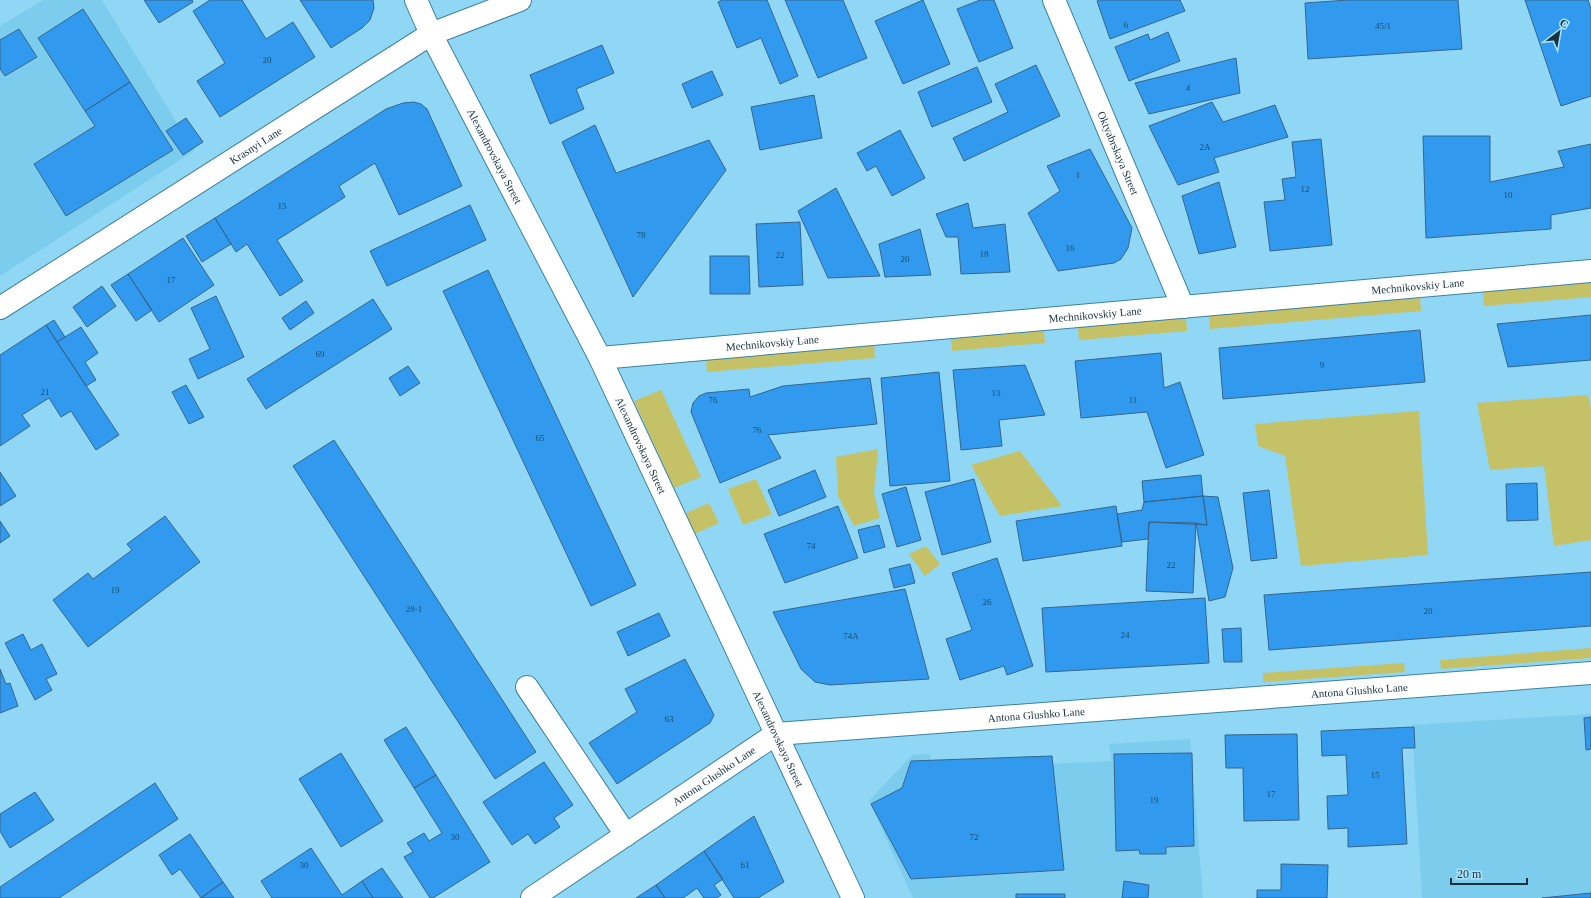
<svg xmlns="http://www.w3.org/2000/svg" width="1591" height="898" viewBox="0 0 1591 898" font-family="'Times New Roman',serif">
  <style>
    .built { fill: #7cccee }
    .green { fill: #c4c166 }
    .building { fill: #319aee; stroke: #37658d }
    .lines { fill: none; stroke-linecap: round; stroke-linejoin: round }
    .minor-casing { stroke: #3c829e; stroke-width: 24 }
    .major-casing { stroke: #3c829e; stroke-width: 24 }
    .minor { stroke: #fff; stroke-width: 22 }
    .major { stroke: #fff; stroke-width: 22 }
    .labels { text-anchor: middle; dominant-baseline: central; stroke-width: 4; stroke-linejoin: round; paint-order: stroke }
    .number-label { font-size: 9px; fill: #1d4d6b }
    .street-label { font-size: 11px; fill: #16333f; stroke: #abe2fb }
  </style>
  <rect width="100%" height="100%" fill="#90d7f5"/>
  <path class="built" d="M43,0H102L194,151L0,276V26Z
    M1591,714V898H1422L1412,725Z
    M1190,739L1203,898H913L869,801L912,755L929,754L933,769L1112,761L1109,744Z"/>
  <path class="green" d="M1591,283V297L1484,306L1483,292Z
    M1420,297L1421,311L1210,329L1209,316Z
    M1186,318L1187,331L1079,340L1078,327Z
    M1044,331L1045,343L952,351L951,339Z
    M874,345L875,358L707,372L706,360Z
    M661,390L701,477L674,488L634,401Z
    M1588,395L1591,408V540L1554,546L1544,466L1490,470L1477,403Z
    M1419,411L1428,555L1301,566L1285,456L1258,446L1255,424Z
    M878,449L874,493L880,518L854,526L838,496L836,457Z
    M1020,451L1062,506L1000,516L971,465Z
    M756,479L772,514L743,525L728,489Z
    M709,503L719,523L695,534L686,513Z
    M926,546L940,564L925,576L909,554Z
    M1591,648V658L1441,669L1440,660Z
    M1404,663L1405,672L1263,682V673Z"/>
  <path class="building" d="M144,0H192L193,2L159,23Z
    M210,0H242L266,39L293,22L315,57L220,117L197,81L225,63L193,11Z
    M300,0H373L374,8L370,20L362,28L331,48Z
    M722,0H767L798,76L780,84L761,38L737,48L718,2Z
    M785,0H843L867,58L818,78Z
    M923,0L950,64L903,84L875,21Z
    M980,0H994L1013,48L979,62L957,9Z
    M1100,0H1180L1185,11L1110,39L1097,1Z
    M1348,0H1458L1462,49L1308,59L1305,3Z
    M1525,0H1588L1591,9V96L1561,106Z
    M83,9L130,82L85,111L38,38Z
    M19,29L37,57L5,76L0,69V40Z
    M1168,32L1180,61L1129,81L1115,47L1148,34L1150,40Z
    M602,45L614,73L576,89L584,109L550,124L530,75Z
    M1236,58L1240,93L1149,114L1135,83Z
    M1036,65L1060,116L964,161L953,138L1008,112L995,84Z
    M977,67L992,102L932,127L918,92Z
    M712,71L723,95L692,108L682,84Z
    M130,82L173,150L66,216L34,164L95,126L85,111Z
    M814,95L822,138L760,150L751,107Z
    M414,102L421,104L427,109L462,186L399,215L375,163L339,186L345,197L277,240L303,281L280,296L247,244L236,252L215,218L386,109L403,103Z
    M1212,102L1223,122L1275,105L1288,137L1214,158L1219,172L1178,185L1149,126Z
    M186,118L203,142L183,155L166,131Z
    M595,125L616,173L709,140L726,170L633,297L562,142Z
    M900,130L925,178L892,196L876,166L867,171L857,153Z
    M1423,136H1490V182L1564,167L1558,151L1591,144V208L1551,215V229L1426,238Z
    M1321,139L1332,245L1270,251L1264,202L1285,200L1282,179L1296,177L1292,142Z
    M1090,149L1132,228L1128,248L1121,259L1114,263L1058,271L1028,213L1060,191L1047,166Z
    M1219,182L1236,247L1199,254L1182,196Z
    M836,188L880,276L828,278L798,211Z
    M968,203L973,228L1005,224L1010,272L961,274L958,237H946L936,214Z
    M470,205L486,240L387,286L370,251Z
    M215,218L231,244L202,262L186,236Z
    M800,222L803,285L759,287L756,224Z
    M920,229L931,275L885,277L879,244Z
    M183,238L214,285L159,322L128,274Z
    M710,256H749L750,294H710Z
    M488,270L636,585L591,606L443,291Z
    M128,274L152,310L136,321L111,285Z
    M102,286L116,306L87,327L73,307Z
    M216,296L244,357L198,379L189,359L210,349L191,308Z
    M373,299L392,329L266,409L247,379Z
    M306,301L314,313L290,330L282,318Z
    M1591,315V360L1508,367L1497,324Z
    M54,320L65,337L57,342L46,325Z
    M46,325L119,435L96,450L71,411L61,417L49,398L22,415L30,426L0,446V355Z
    M81,327L98,353L85,362L96,380L86,386L57,342Z
    M1420,330L1425,382L1223,399L1219,348Z
    M1161,353L1164,388L1180,382L1204,455L1166,468L1147,412L1081,418L1075,361Z
    M1025,365L1045,415L999,420L1002,446L961,450L953,370Z
    M408,366L420,383L400,396L389,378Z
    M939,372L950,481L890,486L881,378Z
    M870,378L877,424L768,435L781,458L720,483L691,412L693,403L699,396L706,393L749,389L750,397L783,386Z
    M186,385L204,417L189,424L172,392Z
    M334,440L536,752L495,779L293,466Z
    M815,470L826,497L779,516L768,490Z
    M0,472L16,496L0,506Z
    M1201,475L1203,496L1144,502L1142,481Z
    M974,479L991,542L942,555L925,492Z
    M1537,483L1538,520L1507,521L1506,484Z
    M906,487L921,540L897,547L882,494Z
    M1269,490L1277,558L1251,561L1243,493Z
    M1203,496L1207,525L1149,522L1148,539L1122,542L1117,514L1142,510L1144,502Z
    M1203,496L1218,497L1233,568L1225,597L1209,601L1196,523L1207,525Z
    M838,506L858,558L785,583L764,534Z
    M1116,506L1122,546L1023,561L1016,521Z
    M165,516L200,562L88,647L53,600L88,573L93,579L132,550L127,544Z
    M0,521L10,536L0,543Z
    M1149,522L1196,523L1193,593L1146,591Z
    M879,525L885,547L864,553L858,530Z
    M997,558L1033,666L1007,675L1004,666L960,680L946,639L972,630L952,573Z
    M910,564L915,583L894,588L889,569Z
    M1591,572V626L1269,650L1264,595Z
    M905,589L929,679L830,685L815,682L801,669L773,612Z
    M1205,598L1209,663L1046,672L1042,608Z
    M659,613L670,636L628,656L617,632Z
    M1241,628L1242,662H1224L1222,629Z
    M23,634L31,650L42,644L57,674L46,679L52,690L35,700L5,643Z
    M685,659L714,715L710,723L617,784L589,743L637,712L625,689Z
    M0,669L6,684L10,683L18,706L0,713Z
    M1591,717V749L1586,750L1584,718Z
    M406,727L436,775L414,788L384,740Z
    M1414,727L1415,748H1402L1407,844L1348,847V828L1328,829L1327,796L1348,795L1346,755L1322,756L1321,731Z
    M1297,734L1299,820L1244,821L1243,768H1226L1225,735Z
    M341,753L383,821L341,847L299,779Z
    M1192,753L1194,846L1166,847V854H1140L1139,850L1116,851L1114,754Z
    M1052,756L1064,870L911,879L871,804L902,788L911,761Z
    M544,762L573,805L554,818L560,827L535,844L528,834L512,845L483,802Z
    M436,775L490,862L433,898H430L404,857L413,852L407,843L424,833L429,841L442,833L414,788Z
    M155,783L178,819L59,898H0V887Z
    M35,792L54,820L10,848L0,831V814Z
    M754,816L784,882L758,898H734L704,851Z
    M190,834L223,882L201,898L180,869L172,875L159,855Z
    M311,848L342,895L362,881L373,898H272L261,881Z
    M704,851L723,879L714,885L721,895L717,898H704L697,888L683,898H665L656,885Z
    M1281,864L1328,865L1327,898H1257V890H1281Z
    M382,868L403,898H373L362,881Z
    M1124,881L1149,885L1148,898H1122Z
    M223,882L234,898H201Z
    M656,885L665,898H636Z
    M1591,893V898H1542Z
    M1016,894H1065V898H1016Z"/>
  <g class="lines">
    <g class="minor-casing">
      <g id="minor">
        <path id="s1" d="M1054,0L1183,307"/>
        <path id="s2" d="M0,308L431,34L520,0"/>
        <path id="s3" d="M600,358L1591,271"/>
        <path d="M527,687L626,835"/>
        <path id="s4" d="M532,898L776,734L1591,673"/>
      </g>
    </g>
    <g class="major-casing">
      <g id="major">
        <path id="s5" d="M416,0L431,34L600,358L853,898"/>
      </g>
    </g>
    <use href="#minor" class="minor"/>
    <use href="#major" class="major"/>
  </g>
  <g class="labels">
    <g class="number-label">
      <text x="1126" y="25">6</text>
      <text x="1383" y="26">45/1</text>
      <text x="267" y="60">20</text>
      <text x="1188" y="88">4</text>
      <text x="1205" y="147">2А</text>
      <text x="1078" y="175">1</text>
      <text x="1305" y="189">12</text>
      <text x="1508" y="195">10</text>
      <text x="282" y="206">15</text>
      <text x="641" y="235">78</text>
      <text x="1070" y="248">16</text>
      <text x="984" y="254">18</text>
      <text x="780" y="255">22</text>
      <text x="905" y="259">20</text>
      <text x="171" y="280">17</text>
      <text x="320" y="354">69</text>
      <text x="1322" y="365">9</text>
      <text x="45" y="392">21</text>
      <text x="996" y="393">13</text>
      <text x="713" y="400">76</text>
      <text x="1133" y="400">11</text>
      <text x="757" y="430">76</text>
      <text x="540" y="438">65</text>
      <text x="811" y="546">74</text>
      <text x="1171" y="565">22</text>
      <text x="115" y="590">19</text>
      <text x="987" y="602">26</text>
      <text x="414" y="609">28-1</text>
      <text x="1428" y="611">20</text>
      <text x="1125" y="635">24</text>
      <text x="851" y="636">74А</text>
      <text x="669" y="719">63</text>
      <text x="1375" y="775">15</text>
      <text x="1271" y="794">17</text>
      <text x="1154" y="800">19</text>
      <text x="455" y="837">30</text>
      <text x="974" y="837">72</text>
      <text x="304" y="865">30</text>
      <text x="745" y="865">61</text>
    </g>
    <g class="street-label">
      <text stroke="none"><textPath href="#s2" startOffset="303">Krasnyi Lane</textPath></text>
      <text stroke="none"><textPath href="#s1" startOffset="166">Oktyabrskaya Street</textPath></text>
      <text stroke="none"><textPath href="#s5" startOffset="175">Alexandrovskaya Street</textPath></text>
      <text stroke="none"><textPath href="#s3" startOffset="821">Mechnikovskiy Lane</textPath></text>
      <text stroke="none"><textPath href="#s3" startOffset="497">Mechnikovskiy Lane</textPath></text>
      <text stroke="none"><textPath href="#s3" startOffset="173">Mechnikovskiy Lane</textPath></text>
      <text stroke="none"><textPath href="#s5" startOffset="499">Alexandrovskaya Street</textPath></text>
      <text stroke="none"><textPath href="#s4" startOffset="879">Antona Glushko Lane</textPath></text>
      <text stroke="none"><textPath href="#s4" startOffset="555">Antona Glushko Lane</textPath></text>
      <text stroke="none"><textPath href="#s5" startOffset="823">Alexandrovskaya Street</textPath></text>
      <text stroke="none"><textPath href="#s4" startOffset="219">Antona Glushko Lane</textPath></text>
    </g>
  </g>
  <g transform="translate(1559 32) rotate(31)" stroke="#abe2fb" stroke-width="3" paint-order="stroke">
  <path d="M0-3L7 15L0 10L-7 15Z" fill="#16333f"/>
  <text y="-6" font-size="11" font-weight="bold" text-anchor="middle" fill="#16333f">С</text>
  </g>
  <path d="M1451 878v6h76v-6" fill="none" stroke="#16333f" stroke-width="2"/>
  <text x="1457" y="878" font-size="12" fill="#16333f" stroke="#abe2fb" stroke-width="3" paint-order="stroke">20 m</text>
</svg>
